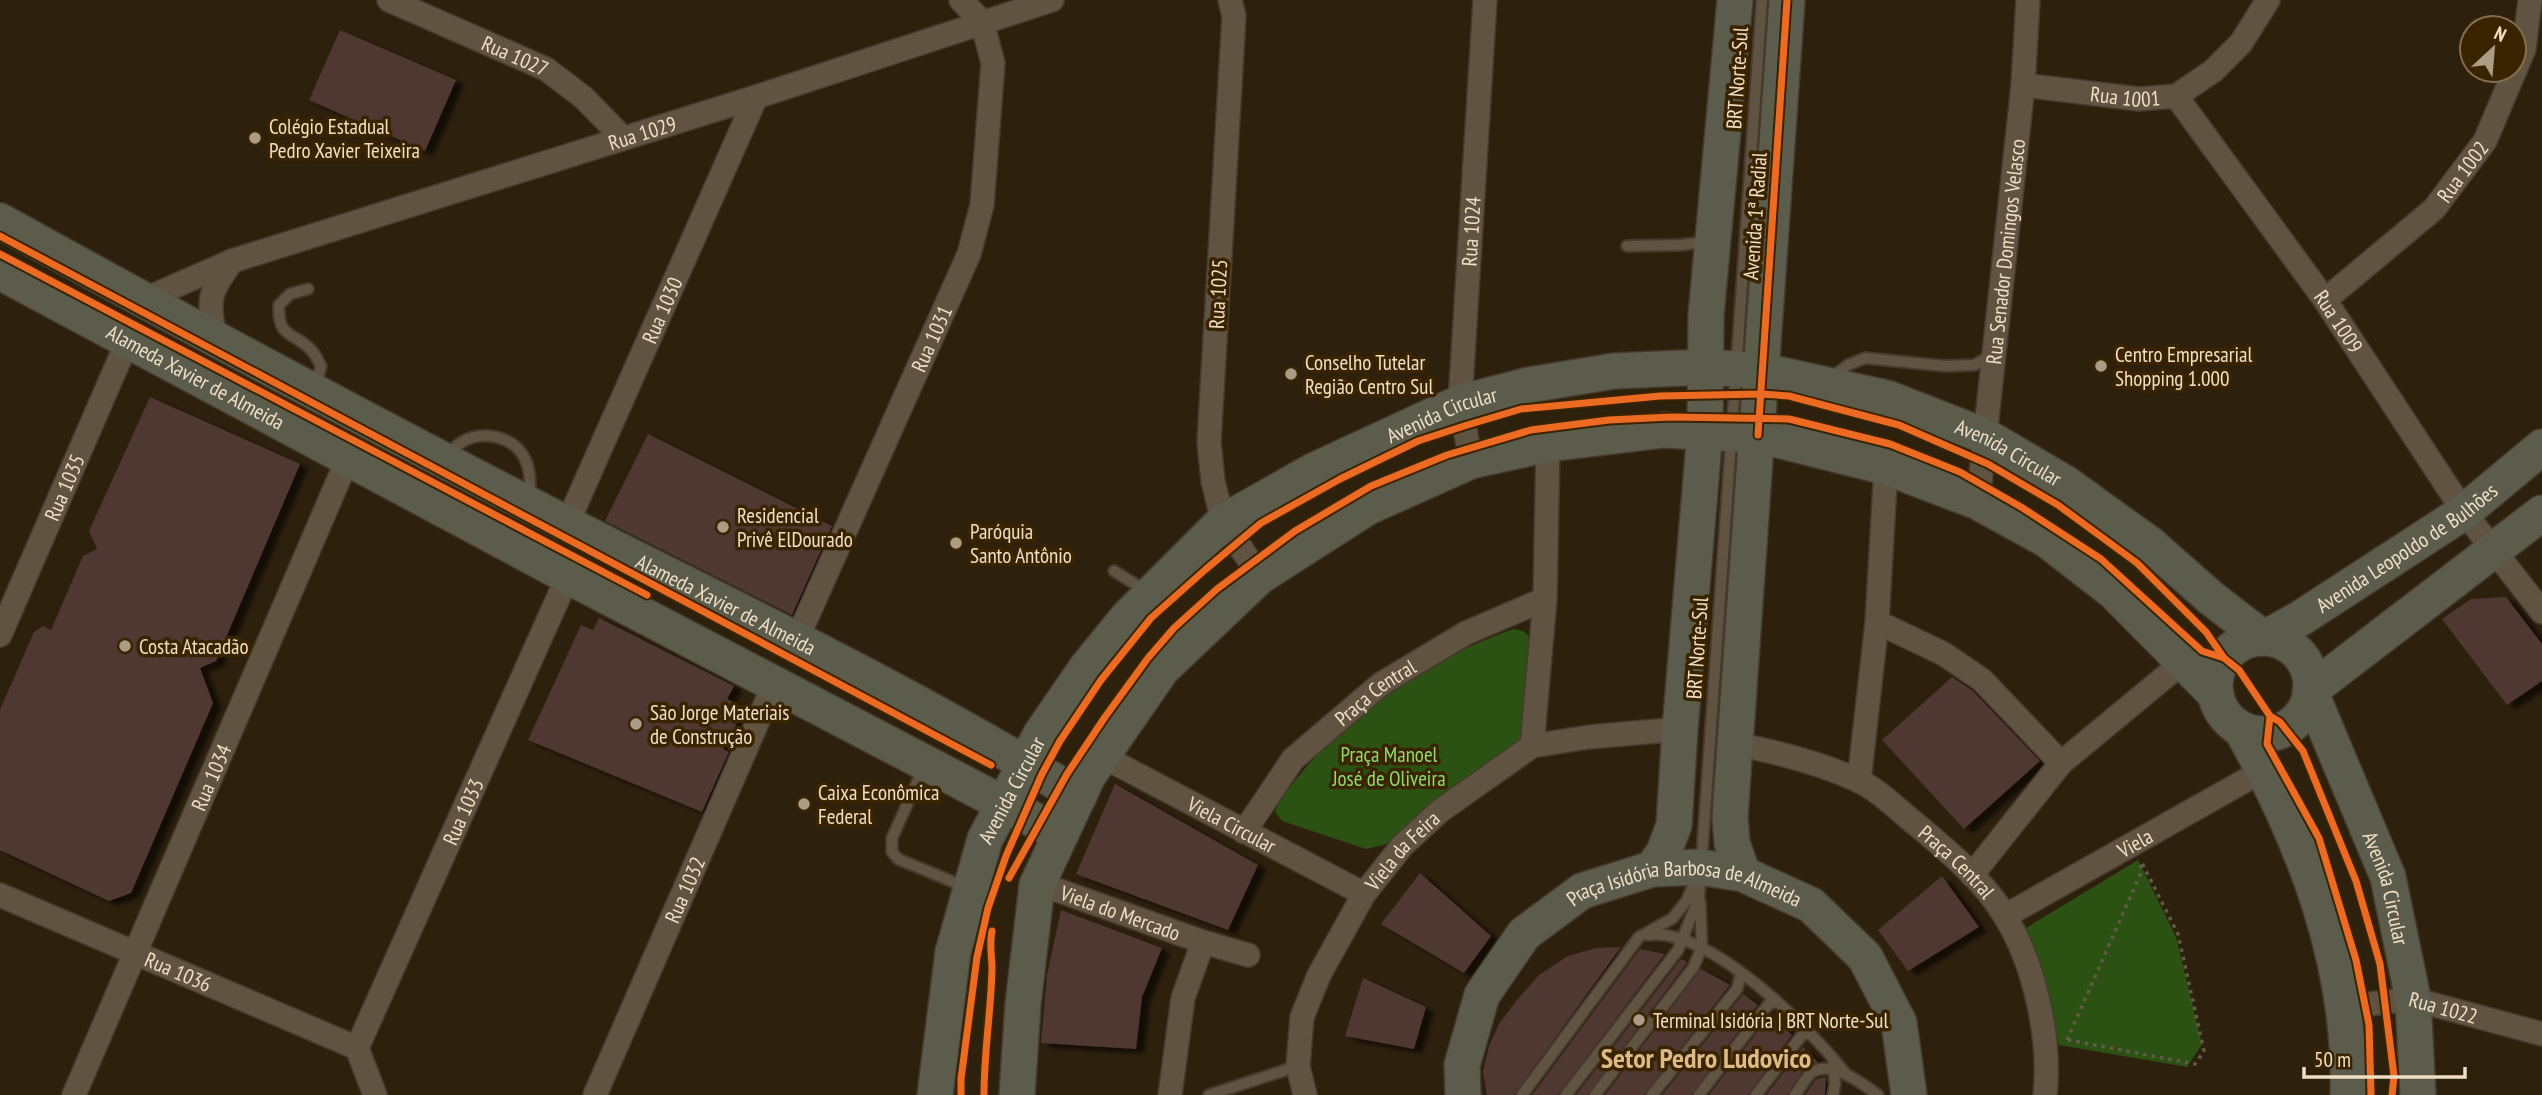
<svg xmlns="http://www.w3.org/2000/svg" width="2542" height="1095" viewBox="0 0 2542 1095" font-family="'PT Sans Narrow',sans-serif">
  <style>
    .green { fill: #2c5213 }
    .building { fill: #4f3731; filter: url(#shadow) }
    .lines { fill: none; stroke-linecap: round; stroke-linejoin: round }
    .service-casing { stroke: #453a2c; stroke-width: 14 }
    .minor-casing { stroke: #453a2c; stroke-width: 26 }
    .primary-casing { stroke: #453a2c; stroke-width: 38 }
    .path { stroke: #645a4a; stroke-width: 3.5; stroke-dasharray: 3.5 5; stroke-linecap: butt }
    .service { stroke: #605341; stroke-width: 10 }
    .minor { stroke: #605341; stroke-width: 23 }
    .primary { stroke: #5c5c4d; stroke-width: 35 }
    .cycleway-casing { stroke: #3a2400; stroke-width: 11 }
    .cycleway { stroke: #ed6a23; stroke-width: 7 }
    .poi-dot { fill: #ac9c85; stroke: #3a2400; stroke-width: 2.5 }
    .labels { text-anchor: middle; dominant-baseline: central; stroke-width: 7; stroke-linejoin: round; paint-order: stroke }
    .street-label { font-size: 21px; fill: #f0dec5; stroke: #3a2400 }
    .poi-label { font-size: 21px; fill: #f0dec5; stroke: #3a2400; text-anchor: start }
    .park-label { font-size: 21px; fill: #8ddb6c; stroke: #3a2400 }
    .district-label { font-size: 28px; font-weight: bold; fill: #ddba87; stroke: #3a2400 }
  </style>
  <defs>
    <filter id="shadow"><feDropShadow dx="8" dy="4.5" stdDeviation="2" flood-color="#0009"/></filter>
  </defs>
  <rect width="100%" height="100%" fill="#2d200d"/>
  <path class="green" d="M1513,629C1525,630 1529,634 1533,645L1522,738L1516,748L1454,788L1387,844L1366,849L1282,821L1275,812C1280,796 1292,785 1302,772C1356,706 1433,658 1513,629Z
    M2138,860L2176,937L2202,1044L2187,1067L2059,1045L2026,928Z"/>
  <path class="building" d="M340,30L456,80L425,151L309,100Z
    M150,397L300,464L216,661L200,668L213,703L131,893L109,901L0,850V710L34,632L43,626L51,630L83,556L97,549L89,531Z
    M648,434L832,526L792,615L605,521Z
    M2506,597L2542,644V681L2507,705L2442,619L2471,599Z
    M599,618L734,686L727,699L745,708L723,749L729,752L702,812L528,740L581,625L593,630Z
    M1952,677L1973,691L2040,761L1964,829L1882,740Z
    M1115,784L1258,865L1228,930L1076,874Z
    M1420,873L1491,936L1464,973L1381,924Z
    M1942,876L1979,927L1908,971L1878,930Z
    M1061,910L1162,948L1142,997L1136,1049L1041,1043L1047,975Z
    M1621,947L1514,1095H1487L1483,1072L1489,1046L1499,1024L1517,1000L1539,975L1568,956L1596,948Z
    M1640,949L1665,954L1558,1095H1532Z
    M1681,959L1687,962L1686,964L1587,1095H1576Z
    M1701,969L1730,985L1644,1095H1605Z
    M1363,978L1426,1007L1414,1049L1345,1036Z
    M1743,994L1758,1005L1691,1095H1662Z
    M1770,1015L1792,1035L1748,1095H1709Z
    M1803,1047L1818,1062L1804,1069L1787,1095H1766Z
    M1826,1077L1825,1095H1805L1816,1079Z"/>
  <g class="lines">
    <g class="service-casing">
      <path id="service" d="M1627,246L1680,245L1706,242
        M308,289L290,294L279,305C277,340 296,332 312,351C316,355 318,361 321,366L315,388
        M1832,377L1848,365L1865,358L1945,366L1974,365L1993,355
        M446,457C451,452 456,445 462,442C483,430 514,436 525,459C531,471 530,485 530,498
        M1114,571L1146,591
        M924,767L892,838V852L898,859L968,888
        M1648,935C1708,926 1810,1028 1845,1073
        M1833,1064L1835,1084L1833,1095
        M1209,1095L1298,1066
        M1522,1095L1639,937L1673,918L1687,900L1697,876
        M1566,1095L1678,950L1699,897L1762,0
        M1595,1095L1693,968L1702,947L1700,902
        M1652,1095L1737,989L1741,974
        M1699,1095L1768,1005L1776,1001
        M1756,1095L1802,1035L1809,1032
        M1795,1095C1800,1089 1806,1077 1812,1072C1832,1060 1863,1084 1878,1095"/>
    </g>
    <g class="minor-casing">
      <g id="minor">
        <path id="s1" d="M389,0L546,69L583,97L623,138"/>
        <path d="M1230,0L1234,16L1209,442L1213,481L1223,522L1260,576"/>
        <path id="s2" d="M2023,85L2139,99L2176,96L2213,71L2241,43L2268,0"/>
        <path id="s3" d="M2176,96L2325,300L2464,512L2542,612"/>
        <path id="s4" d="M143,300L232,261L756,97L1052,0"/>
        <path id="s5" d="M2325,300L2434,209L2485,141L2524,49L2530,0"/>
        <path d="M215,339C208,296 208,296 232,261"/>
        <path id="s6" d="M1471,461L1460,403L1485,0"/>
        <path id="s7" d="M1978,502L2023,85L2028,0"/>
        <path id="s8" d="M567,524L756,97"/>
        <path d="M1877,622L1944,654L1982,680L2061,763"/>
        <path id="s9" d="M0,635L128,340"/>
        <path id="s10" d="M797,639L969,254L982,205L993,63L982,22L961,0"/>
        <path id="s11" d="M1735,744C1777,752 1818,762 1857,780C1879,790 1898,810 1917,825C1948,851 1984,881 2005,916C2035,965 2051,1039 2045,1095"/>
        <path d="M1532,746L1545,599L1548,444"/>
        <path id="s12" d="M1100,755L1364,894"/>
        <path d="M1859,781L1877,622L1886,467"/>
        <path id="s13" d="M1244,832L1293,759L1381,684L1466,633L1545,599"/>
        <path d="M1972,875L2061,763L2183,662"/>
        <path id="s14" d="M1037,885L1060,891L1203,942L1248,955"/>
        <path id="s15" d="M0,895L357,1048"/>
        <path id="s16" d="M2005,916L2264,770"/>
        <path id="s17" d="M2343,1007L2413,999L2542,1034"/>
        <path id="s18" d="M357,1048L568,576"/>
        <path d="M357,1048L375,1095"/>
        <path id="s19" d="M74,1095L348,458"/>
        <path id="s20" d="M595,1095L774,684"/>
        <path d="M1170,1095L1183,998L1203,942"/>
        <path id="s21" d="M1305,1095L1298,1066L1302,1017L1319,975L1364,894L1402,846L1440,811L1532,746L1589,737L1680,729"/>
      </g>
    </g>
    <g class="primary-casing">
      <g id="primary">
        <path id="s22" d="M0,221C188,325 377,427 569,525C741,612 915,695 1079,796"/>
        <path id="s23" d="M0,272L568,576L1061,834"/>
        <path id="s24" d="M2265,638L2301,618L2464,512L2542,447"/>
        <circle cx="2263" cy="686" r="48"/>
        <path d="M2311,690L2542,513"/>
        <path id="s25" d="M2310,691L2388,877L2413,999L2418,1095"/>
        <path d="M2241,729C2304,841 2352,964 2348,1095"/>
        <path d="M1652,869L1664,852L1674,825L1680,729L1705,431L1706,315L1735,0"/>
        <path d="M1743,874L1732,843L1730,817L1787,0"/>
        <path id="s26" d="M935,1095L953,952L985,839L1041,734L1087,667L1127,618L1223,522L1313,471L1460,403L1529,385L1614,371L1706,367L1763,371L1887,398L1987,437L2065,483L2151,545L2211,598L2263,638"/>
        <path d="M1017,1095L1023,1004L1037,885L1088,776L1162,669L1260,576L1368,507L1471,461L1548,444L1664,430L1758,435L1886,467L1978,502L2047,540L2114,592L2216,695"/>
        <path id="s27" d="M1463,1095L1462,1065L1482,995L1524,934L1582,891L1652,869L1700,867L1743,874L1811,905L1865,957L1899,1023L1909,1095"/>
      </g>
    </g>
    <path class="path" d="M2067,1040L2140,875L2141,863
      M2068,1040L2195,1064L2204,1051L2178,934L2142,863"/>
    <use href="#service" class="service"/>
    <use href="#minor" class="minor"/>
    <use href="#primary" class="primary"/>
    <g class="cycleway-casing">
      <path id="cycleway" d="M0,236L991,765
        M0,254L647,595
        M1758,435L1787,0
        M2270,716L2267,744L2319,838L2356,960L2369,1025L2371,1095
        M1009,878L1067,774L1105,717L1148,658L1174,628L1217,589L1295,531L1371,486L1447,455L1531,430L1609,420L1671,417L1789,419L1890,444L1960,472L2021,507L2101,559L2202,651L2224,658
        M961,1095V1079L977,957L988,908L1006,856L1042,774L1060,741L1101,680L1151,618L1206,569L1261,523L1340,479L1418,441L1464,426L1521,409L1660,396L1761,394L1789,396L1899,425L1988,464L2058,505L2137,563L2206,632L2224,658L2239,670L2270,716L2280,722L2303,751L2356,881L2380,964L2394,1076L2392,1095
        M984,1095C984,1052 991,1011 992,969C992,956 989,944 992,931"/>
    </g>
    <use href="#cycleway" class="cycleway"/>
  </g>
  <g class="poi-dot">
    <circle cx="255" cy="138" r="7"/>
    <circle cx="2101" cy="366" r="7"/>
    <circle cx="1291" cy="374" r="7"/>
    <circle cx="723" cy="527" r="7"/>
    <circle cx="956" cy="543" r="7"/>
    <circle cx="125" cy="646" r="7"/>
    <circle cx="636" cy="724" r="7"/>
    <circle cx="804" cy="804" r="7"/>
    <circle cx="1639" cy="1020" r="7"/>
  </g>
  <g class="labels">
    <g class="street-label">
      <text stroke="none"><textPath href="#s1" startOffset="138">Rua 1027</textPath></text>
      <text transform="translate(1737 78) rotate(-86)">BRT Norte-Sul</text>
      <text stroke="none"><textPath href="#s2" startOffset="103">Rua 1001</textPath></text>
      <text stroke="none"><textPath href="#s4" startOffset="527">Rua 1029</textPath></text>
      <text stroke="none"><textPath href="#s5" startOffset="189">Rua 1002</textPath></text>
      <text transform="translate(1755 216) rotate(-86)">Avenida 1ª Radial</text>
      <text stroke="none"><textPath href="#s6" startOffset="231">Rua 1024</textPath></text>
      <text stroke="none"><textPath href="#s7" startOffset="252">Rua Senador Domingos Velasco</textPath></text>
      <text transform="translate(1218 294) rotate(-87)">Rua 1025</text>
      <text stroke="none"><textPath href="#s8" startOffset="234">Rua 1030</textPath></text>
      <text stroke="none"><textPath href="#s3" startOffset="278">Rua 1009</textPath></text>
      <text stroke="none"><textPath href="#s10" startOffset="329">Rua 1031</textPath></text>
      <text stroke="none"><textPath href="#s23" startOffset="222">Alameda Xavier de Almeida</textPath></text>
      <text stroke="none"><textPath href="#s26" startOffset="905">Avenida Circular</textPath></text>
      <text stroke="none"><textPath href="#s26" startOffset="1493">Avenida Circular</textPath></text>
      <text stroke="none"><textPath href="#s9" startOffset="161">Rua 1035</textPath></text>
      <text stroke="none"><textPath href="#s24" startOffset="168">Avenida Leopoldo de Bulhões</textPath></text>
      <text stroke="none"><textPath href="#s22" startOffset="821">Alameda Xavier de Almeida</textPath></text>
      <text transform="translate(1697 648) rotate(-86)">BRT Norte-Sul</text>
      <text stroke="none"><textPath href="#s13" startOffset="194">Praça Central</textPath></text>
      <text stroke="none"><textPath href="#s19" startOffset="346">Rua 1034</textPath></text>
      <text stroke="none"><textPath href="#s26" startOffset="317">Avenida Circular</textPath></text>
      <text stroke="none"><textPath href="#s18" startOffset="259">Rua 1033</textPath></text>
      <text stroke="none"><textPath href="#s12" startOffset="149">Viela Circular</textPath></text>
      <text stroke="none"><textPath href="#s16" startOffset="149">Viela</textPath></text>
      <text stroke="none"><textPath href="#s21" startOffset="275">Viela da Feira</textPath></text>
      <text stroke="none"><textPath href="#s11" startOffset="257">Praça Central</textPath></text>
      <text stroke="none"><textPath href="#s25" startOffset="212">Avenida Circular</textPath></text>
      <text stroke="none"><textPath href="#s20" startOffset="224">Rua 1032</textPath></text>
      <text stroke="none"><textPath href="#s27" startOffset="355">Praça Isidória Barbosa de Almeida</textPath></text>
      <text stroke="none"><textPath href="#s14" startOffset="88">Viela do Mercado</textPath></text>
      <text stroke="none"><textPath href="#s15" startOffset="194">Rua 1036</textPath></text>
      <text stroke="none"><textPath href="#s17" startOffset="102">Rua 1022</textPath></text>
    </g>
    <g class="poi-label">
      <text x="269" y="126">Colégio Estadual<tspan x="269" dy="24">Pedro Xavier Teixeira</tspan></text>
      <text x="2115" y="354">Centro Empresarial<tspan x="2115" dy="24">Shopping 1.000</tspan></text>
      <text x="1305" y="362">Conselho Tutelar<tspan x="1305" dy="24">Região Centro Sul</tspan></text>
      <text x="737" y="515">Residencial<tspan x="737" dy="24">Privê ElDourado</tspan></text>
      <text x="970" y="531">Paróquia<tspan x="970" dy="24">Santo Antônio</tspan></text>
      <text x="139" y="646">Costa Atacadão</text>
      <text x="650" y="712">São Jorge Materiais<tspan x="650" dy="24">de Construção</tspan></text>
      <text x="818" y="792">Caixa Econômica<tspan x="818" dy="24">Federal</tspan></text>
      <text x="1653" y="1020">Terminal Isidória | BRT Norte-Sul</text>
    </g>
    <g class="park-label">
      <text x="1389" y="754">Praça Manoel<tspan x="1389" dy="24">José de Oliveira</tspan></text>
    </g>
    <g class="district-label">
      <text x="1706" y="1057">Setor Pedro Ludovico</text>
    </g>
  </g>
  <g transform="translate(2493 49) rotate(26)"><circle r="33" fill="#3a2400" stroke="#836e4f" stroke-width="2"/>
  <path d="M0-5L12 26L0 18L-12 26Z" fill="#ac9c85"/>
  <text y="-10" font-size="19" font-weight="bold" text-anchor="middle" fill="#f0dec5">N</text>
  </g>
  <path d="M2304 1067v10h161v-10" fill="none" stroke="#f0dec5" stroke-width="3.5"/>
  <text x="2314" y="1067" font-size="21" fill="#f0dec5" stroke="#3a2400" stroke-width="5" paint-order="stroke">50 m</text>
</svg>
